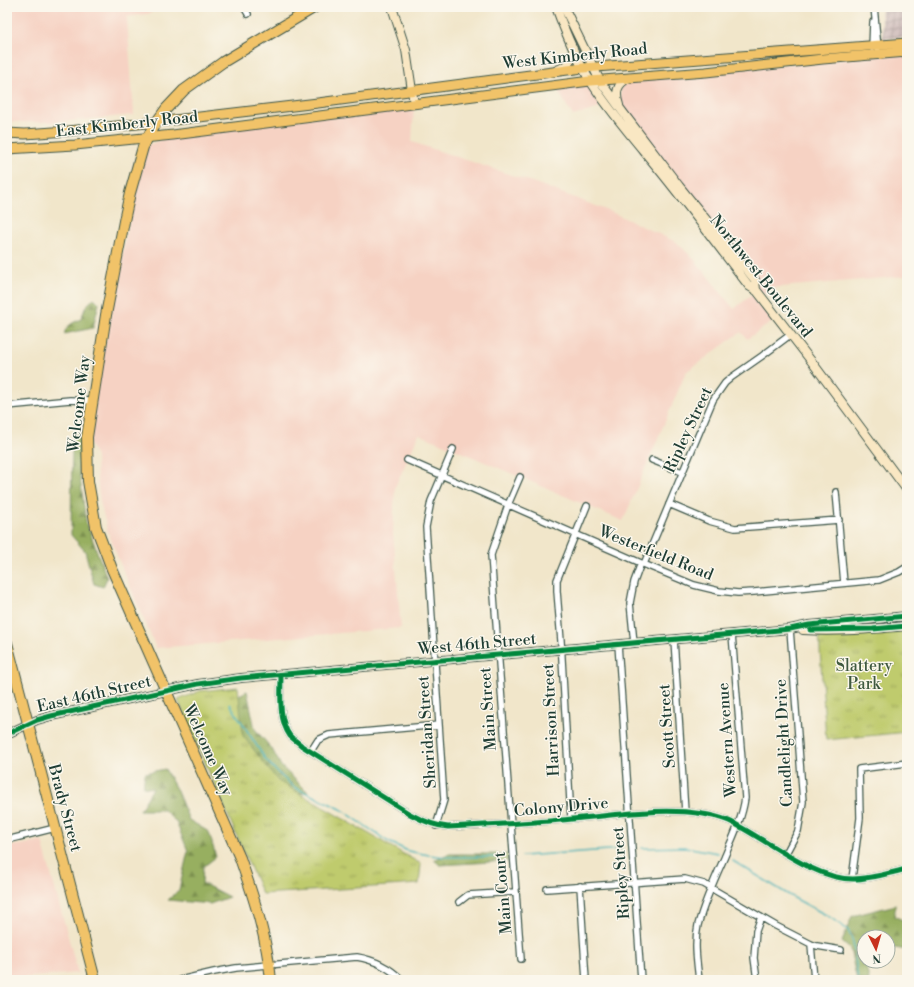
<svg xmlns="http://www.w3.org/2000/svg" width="914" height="987" viewBox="0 0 914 987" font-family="'Libre Bodoni',serif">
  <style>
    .built { fill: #f6d2c3 }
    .industrial { fill: url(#industrial-grid) }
    .forest { fill: url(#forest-firs); stroke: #5b764a }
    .park { fill: url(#park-tufts); stroke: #6f8450 }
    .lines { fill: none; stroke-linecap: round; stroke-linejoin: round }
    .stream { stroke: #3eb0b6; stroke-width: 1.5 }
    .street-casing { stroke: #3e564a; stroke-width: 8 }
    .secondary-casing { stroke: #3e564a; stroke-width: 10 }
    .primary-casing { stroke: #3e564a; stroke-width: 11 }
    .highway-casing { stroke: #3e564a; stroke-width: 12 }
    .street { stroke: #fff; stroke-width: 5.5 }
    .secondary { stroke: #f9e7c3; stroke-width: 8 }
    .primary { stroke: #f1c369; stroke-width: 9 }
    .highway { stroke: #f1c369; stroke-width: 10 }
    .cycleway-casing { stroke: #fbf7ec; stroke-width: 8 }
    .cycleway { stroke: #00873e; stroke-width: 5 }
    .labels { text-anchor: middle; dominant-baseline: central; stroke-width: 3; stroke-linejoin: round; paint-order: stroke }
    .street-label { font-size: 16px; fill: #1f3d34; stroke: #fbf7ec }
    .park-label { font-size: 16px; fill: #3f593f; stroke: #fbf7ec }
  </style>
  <defs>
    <pattern id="industrial-grid" width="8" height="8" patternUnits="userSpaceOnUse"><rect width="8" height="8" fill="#d1bfbd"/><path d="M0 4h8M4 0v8" fill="none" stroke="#a99c9a"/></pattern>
    <pattern id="forest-firs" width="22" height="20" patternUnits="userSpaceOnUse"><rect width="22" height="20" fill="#97af60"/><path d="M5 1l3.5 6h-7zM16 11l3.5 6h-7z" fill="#7b9050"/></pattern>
    <pattern id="park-tufts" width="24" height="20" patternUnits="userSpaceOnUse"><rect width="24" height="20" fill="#bfcb6d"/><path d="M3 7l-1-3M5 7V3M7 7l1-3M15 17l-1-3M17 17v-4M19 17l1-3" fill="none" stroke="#9ba65a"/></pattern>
  </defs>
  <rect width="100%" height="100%" fill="#fbf7ec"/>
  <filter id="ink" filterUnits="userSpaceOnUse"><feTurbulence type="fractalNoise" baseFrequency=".025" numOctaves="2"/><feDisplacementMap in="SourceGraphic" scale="8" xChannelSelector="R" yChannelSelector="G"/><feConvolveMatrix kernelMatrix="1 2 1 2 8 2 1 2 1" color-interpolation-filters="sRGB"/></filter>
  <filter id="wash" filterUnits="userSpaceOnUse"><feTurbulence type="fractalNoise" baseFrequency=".012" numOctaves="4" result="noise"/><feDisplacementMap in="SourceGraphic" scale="16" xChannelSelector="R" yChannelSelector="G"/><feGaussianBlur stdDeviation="0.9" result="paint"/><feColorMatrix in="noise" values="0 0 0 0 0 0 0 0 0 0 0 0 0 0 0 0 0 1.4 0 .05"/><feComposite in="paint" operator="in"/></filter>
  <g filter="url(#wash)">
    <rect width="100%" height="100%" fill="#f1e6ca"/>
    <path class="built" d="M7,7H152V13L127,17L134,115L57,122H7Z
      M907,52V276L769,288L761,297L778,318L747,339L741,332L686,372L623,521L419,434L395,487L393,533L401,628L156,648L118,558L107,529L100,501L97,478L96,457L87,437L143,147L173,135L414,104L412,142L538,184L609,211L676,242L694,259L734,309L757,291L619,103L622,81Z
      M590,81L603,107L573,116L555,86Z
      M42,841L78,973L7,979V847Z"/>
    <path class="industrial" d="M881,7H907V37L883,39Z"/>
    <path class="forest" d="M94,298L99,303L93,328L64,334C67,325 72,323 81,319L86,306Z
      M74,431L82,433L79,470L86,522L107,578L103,587L94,584L85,551L71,535L72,444Z
      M247,691L255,729L272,749L281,766L308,792L285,796L216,707Z
      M165,769L176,789L189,820L209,832L216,857L203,867L202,883L229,897L210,904L168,900L179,890L188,851L176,822L164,810H140L153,788L143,787L145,773Z
      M448,854H508V861L440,865L434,860Z
      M896,905L894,916L907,922V950L888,947V937H864V961H870L866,966L869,980H857L850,949L842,942L852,916Z"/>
    <path class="park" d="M907,628V732L826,740L819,635Z
      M238,687L243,736L278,781L421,864L419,884L262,894L178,700L200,691Z"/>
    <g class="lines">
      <path class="stream" d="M230,704L266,760L278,773L294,787L341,809L387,841L408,851L429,855L446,857H502
        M642,848L685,847L718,853
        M522,856L623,849
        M733,861L794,898L828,916L848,930L853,942L858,980"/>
    </g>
  </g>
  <g filter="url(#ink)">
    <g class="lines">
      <g class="street-casing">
        <path id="street" d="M244,7L248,14
          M874,7L878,48
          M872,48L873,22
          M7,406L70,400L92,401
          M407,460L641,563L694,585L719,591L738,593L754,592L879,580L899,572L907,567
          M652,460L682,472
          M520,477L508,505L491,555L521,959
          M836,492L844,583
          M669,504L709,521L735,528L839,520
          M644,564L713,400L725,383L732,377L762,356L790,335
          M674,639L685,812
          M634,643L630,603L634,582L641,563
          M618,644L641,980
          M281,675C281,694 278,719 290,736C293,739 299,743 302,746L410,814C423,821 434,826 448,827C490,825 531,823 572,819C622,815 682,803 729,821C765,838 812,879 853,879C871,879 889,873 907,869
          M311,751L318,740L329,735L439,725
          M571,819L561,641L557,591V580L587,506
          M436,826L444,800L426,527L431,501L453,449
          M7,840L55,828
          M786,853L798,831L803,802L790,629
          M852,879L860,818L859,769L907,763
          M580,886L586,980
          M547,889L685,879L704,884L776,926L811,944L817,946L841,950
          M459,902L468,895L516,892
          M811,944L814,980
          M180,980L214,972L236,968L357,957C375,960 389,967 402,980
          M699,980C697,962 694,943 698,925C704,902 715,878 725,856C733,837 742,819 745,798L732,634
          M757,980L754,958L756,931L761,917"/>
      </g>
      <g class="secondary-casing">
        <path id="secondary" d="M392,7L406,50L414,104
          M556,7C565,32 576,59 591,82C613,116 640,146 665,177C694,213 721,250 749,286L757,291L812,362L907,490
          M564,7L600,81L622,111L679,186L755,280L756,290
          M557,70C568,66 573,60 573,48
          M619,105C615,93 616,84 629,78
          M803,630C838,632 872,629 907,626
          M7,734L37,720L51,716L198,684L241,678L790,629L809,625L907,616"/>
      </g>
      <g class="primary-casing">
        <path id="primary" d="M7,133L25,134L68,131L157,122L318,103L583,68L907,43
          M7,149L75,145L173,135L590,81L706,72L823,59L907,52"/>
      </g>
      <g class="highway-casing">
        <path id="highway" d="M7,643L95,980
          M271,980C267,938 254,898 240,858L112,569L96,527L88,481L87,437L106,315L125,216L130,193L143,147L153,127L166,109L184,90L223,62L315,7"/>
      </g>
      <use href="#street" class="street"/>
      <use href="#secondary" class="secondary"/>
      <use href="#primary" class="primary"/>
      <use href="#highway" class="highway"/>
      <g class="cycleway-casing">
        <path id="cycleway" d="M810,630L873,629L907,626
          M281,675C281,694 278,719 290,736C293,739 299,743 302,746L410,814C423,821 434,826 448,827C490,825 531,823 572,819C622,815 682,803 729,821C765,838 812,879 853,879C871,879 889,873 907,869
          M7,734L37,720L51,716L198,684L241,678L790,629L809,625L907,616"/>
      </g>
      <use href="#cycleway" class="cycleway"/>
    </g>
  </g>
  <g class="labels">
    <g class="street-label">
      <text transform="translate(575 56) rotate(-6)">West Kimberly Road</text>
      <text transform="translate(127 124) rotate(-6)">East Kimberly Road</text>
      <text transform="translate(761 276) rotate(51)">Northwest Boulevard</text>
      <text transform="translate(79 404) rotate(-83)">Welcome Way</text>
      <text transform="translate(688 430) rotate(-65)">Ripley Street</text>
      <text transform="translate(656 553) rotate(22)">Westerfield Road</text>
      <text transform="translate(477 644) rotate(-5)">West 46th Street</text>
      <text transform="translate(94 694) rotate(-13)">East 46th Street</text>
      <text transform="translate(488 709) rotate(-94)">Main Street</text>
      <text transform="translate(551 720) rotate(-93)">Harrison Street</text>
      <text transform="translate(667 726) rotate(-94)">Scott Street</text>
      <text transform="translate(427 732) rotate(-94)">Sheridan Street</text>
      <text transform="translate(727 740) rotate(-94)">Western Avenue</text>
      <text transform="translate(784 743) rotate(-93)">Candlelight Drive</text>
      <text transform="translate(208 750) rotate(66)">Welcome Way</text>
      <text transform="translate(561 807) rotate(-5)">Colony Drive</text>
      <text transform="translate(65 808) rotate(75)">Brady Street</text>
      <text transform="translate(621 873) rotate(-94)">Ripley Street</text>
      <text transform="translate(503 893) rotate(-95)">Main Court</text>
    </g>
    <g class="park-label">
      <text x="864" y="666">Slattery<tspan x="864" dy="18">Park</tspan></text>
    </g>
  </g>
  <rect width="914" height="987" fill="none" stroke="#fbf7ec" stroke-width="24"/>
  <g transform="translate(876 949) rotate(175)"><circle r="19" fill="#fbf7ec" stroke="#a3ada2"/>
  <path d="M0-3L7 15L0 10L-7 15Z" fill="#c8321e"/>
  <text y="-6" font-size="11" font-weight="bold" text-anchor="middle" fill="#1f3d34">N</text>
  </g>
</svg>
